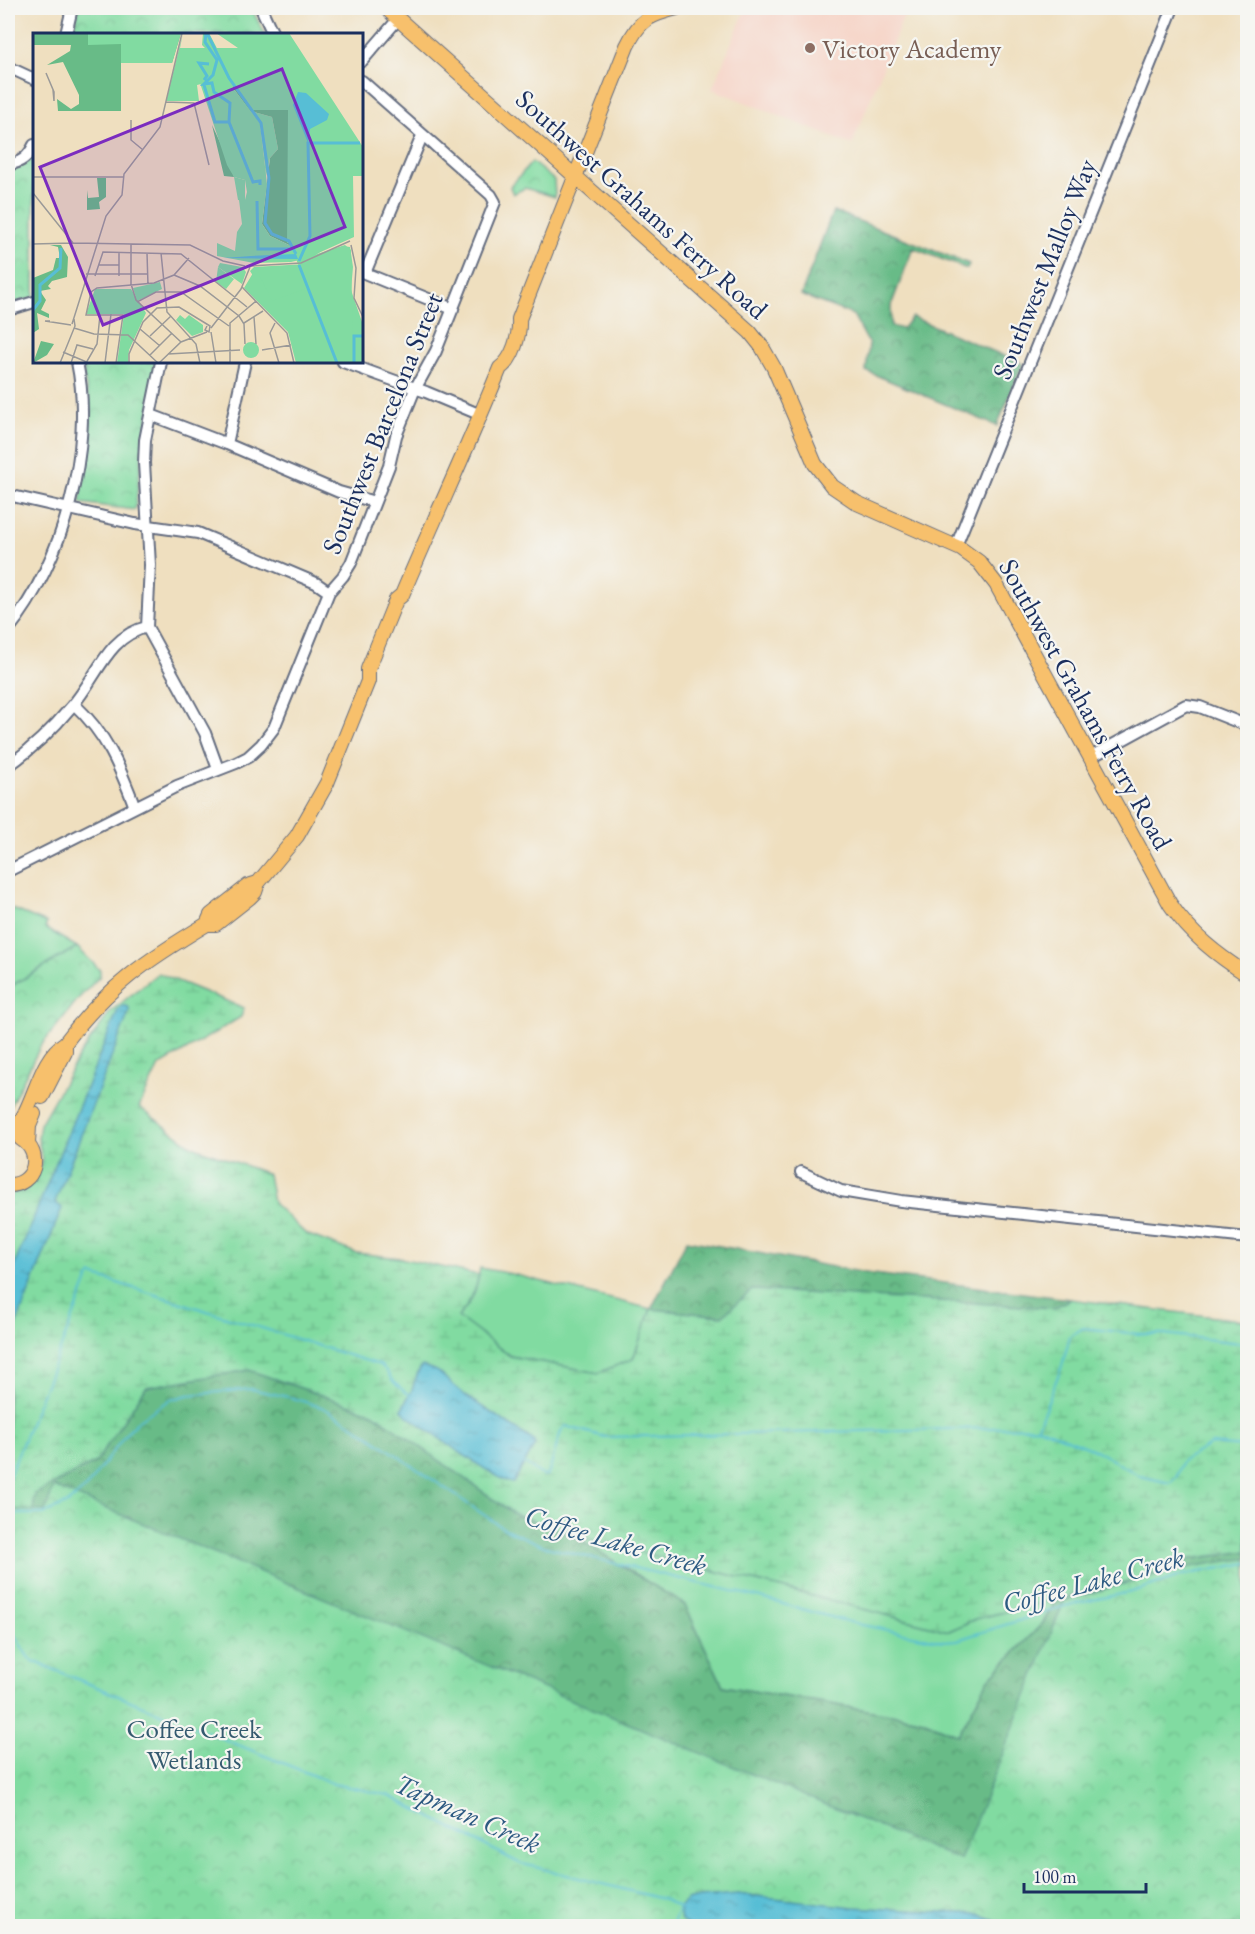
<svg xmlns="http://www.w3.org/2000/svg" width="1255" height="1934" viewBox="0 0 1255 1934" font-family="'EB Garamond',serif">
  <style>
    .built { fill: #f6d2c4 }
    .grass { fill: #81dba1; stroke: #4e8580; stroke-width: 1.5 }
    .forest { fill: url(#forest-crowns); stroke: #427572; stroke-width: 1.5 }
    .wetland { fill: url(#wetland-marsh); stroke: #4e8580; stroke-width: 1.5 }
    .park { fill: url(#park-crowns); stroke: #4e8580; stroke-width: 1.5 }
    .water { fill: url(#water-ripples); stroke: #39769a; stroke-width: 1.5 }
    .lines { fill: none; stroke-linecap: round; stroke-linejoin: round }
    .stream { stroke: #57bed5; stroke-width: 2 }
    .minor-casing { stroke: #656d80; stroke-width: 14 }
    .major-casing { stroke: #656d80; stroke-width: 16 }
    .minor { stroke: #fff; stroke-width: 10 }
    .major { stroke: #f7c06c; stroke-width: 14 }
    .education-dot { fill: #8d6e63; stroke: #f6f6f2; stroke-width: 2 }
    .labels { text-anchor: middle; dominant-baseline: central; stroke-width: 4.5; stroke-linejoin: round; paint-order: stroke }
    .education-label { font-size: 27px; fill: #785e54; stroke: #f6f6f2; text-anchor: start }
    .street-label { font-size: 27px; fill: #1b2f5e; stroke: #f6f6f2 }
    .park-label { font-size: 27px; fill: #345a6f; stroke: #f6f6f2 }
    .water-label { font-size: 28px; font-style: italic; fill: #2d5a82; stroke: #f6f6f2 }
    .inset-river { fill: none; stroke: #57bed5; stroke-width: 3 }
    .inset-road { fill: none; stroke: #9a9998; stroke-width: 1.5 }
    .view { fill: #7b2cbf; fill-opacity: 0.15; stroke: #7b2cbf; stroke-width: 3 }
    .inset-edge { fill: none; stroke: #1b2f5e; stroke-width: 3 }
  </style>
  <defs>
    <pattern id="forest-crowns" width="20" height="18" patternUnits="userSpaceOnUse" patternTransform="scale(1.5)"><rect width="20" height="18" fill="#68bb87"/><path d="M2 6a3 3 0 1 1 6 0M12 15a3 3 0 1 1 6 0" fill="none" stroke="#559872"/></pattern>
    <pattern id="wetland-marsh" width="20" height="14" patternUnits="userSpaceOnUse" patternTransform="scale(1.5)"><rect width="20" height="14" fill="#81dba1"/><path d="M1 5h8M5 5V1M11 12h8M15 12V8" fill="none" stroke="#6fbc8d"/></pattern>
    <pattern id="park-crowns" width="20" height="18" patternUnits="userSpaceOnUse" patternTransform="scale(1.5)"><rect width="20" height="18" fill="#81dba1"/><path d="M2 6a3 3 0 1 1 6 0M12 15a3 3 0 1 1 6 0" fill="none" stroke="#6fbc8d"/></pattern>
    <pattern id="water-ripples" width="26" height="14" patternUnits="userSpaceOnUse" patternTransform="scale(1.5)"><rect width="26" height="14" fill="#57bed5"/><path d="M2 4q2-2 4 0t4 0M15 11q2-2 4 0t4 0" fill="none" stroke="#479bb0"/></pattern>
  </defs>
  <rect width="100%" height="100%" fill="#f6f6f2"/>
  <filter id="ink" filterUnits="userSpaceOnUse"><feTurbulence type="fractalNoise" baseFrequency=".0167" numOctaves="2"/><feDisplacementMap in="SourceGraphic" scale="12" xChannelSelector="R" yChannelSelector="G"/><feConvolveMatrix kernelMatrix="1 2 1 2 8 2 1 2 1" color-interpolation-filters="sRGB"/></filter>
  <filter id="wash" filterUnits="userSpaceOnUse"><feTurbulence type="fractalNoise" baseFrequency=".008" numOctaves="4" result="noise"/><feDisplacementMap in="SourceGraphic" scale="24" xChannelSelector="R" yChannelSelector="G"/><feGaussianBlur stdDeviation="1.35" result="paint"/><feColorMatrix in="noise" values="0 0 0 0 0 0 0 0 0 0 0 0 0 0 0 0 0 1.4 0 .05"/><feComposite in="paint" operator="in"/></filter>
  <g filter="url(#wash)">
    <rect width="100%" height="100%" fill="#efdfbf"/>
    <path class="built" d="M746,8H907L852,145L712,89Z"/>
    <path class="grass" d="M8,907L47,923L45,928L77,947L8,988Z
      M480,1268L512,1274L651,1309L633,1359L598,1373L510,1356L457,1317C474,1301 476,1289 480,1268Z
      M570,1534L949,1631L975,1619L1057,1599L1043,1623L989,1679L958,1735L920,1719L723,1686L685,1605Z"/>
    <path class="forest" d="M833,211L969,264L967,269L913,248L891,306V326L902,329L912,317L1023,364L997,426L866,371L869,344L853,315L801,295Z
      M687,1240L866,1273L1070,1299L1055,1308L753,1290L722,1316L651,1309Z
      M249,1370L373,1413L513,1513L570,1534L685,1605L723,1686L920,1719L958,1735L989,1679L1043,1623L1057,1599L1136,1580L1183,1560L1247,1551V1875L1088,1903L23,1601L35,1494L96,1462L146,1387Z"/>
    <path class="wetland" d="M158,973L244,1008L241,1017L159,1066L139,1107L192,1146L268,1174L273,1203L306,1234L356,1253L400,1258L479,1275C476,1292 470,1304 458,1317L510,1356L598,1373L633,1359L651,1309L722,1316L752,1290L1054,1308L1070,1299L1247,1321V1551L1183,1560L1136,1580L975,1619L949,1631L570,1534L513,1513L373,1413L249,1370L146,1387L96,1462L35,1494L23,1601L486,1926L8,1863V1201L12,1194L25,1188L34,1180L40,1169L42,1157L38,1139L40,1124L79,1056L110,1012Z"/>
    <path class="park" d="M79,8H251L265,34H72Z
      M34,155V297L8,306V171C19,170 27,163 34,155Z
      M532,162L554,180L555,197L525,188L513,194L510,187Z
      M81,362H159L144,439L135,510L80,503L91,412Z
      M77,947L100,970V976L78,999L40,1047L8,1110V988Z
      M54,1487L960,1860L1064,1601C1124,1584 1184,1564 1247,1559V1926H8V1510L45,1511Z"/>
    <path class="water" d="M122,1006H127L129,1008V1012L55,1202L62,1208L8,1345V1281L118,1010Z
      M422,1366L437,1371L466,1396L534,1441L535,1445L513,1483C500,1483 424,1427 408,1416L402,1410C404,1403 406,1401 409,1396C415,1386 414,1376 422,1366Z
      M738,1894L853,1907L979,1914L1012,1926H689L681,1921L679,1907L687,1900L699,1897Z"/>
    <g class="lines">
      <path class="stream" d="M1038,1426L1062,1366L1070,1336L1083,1328L1139,1334H1164L1248,1344
        M523,1463L544,1476L548,1475L561,1431L565,1426L605,1437L1038,1427L1097,1451L1140,1476L1170,1483L1177,1476L1182,1461L1211,1444L1244,1447L1248,1443
        M8,1479L88,1280L92,1275L380,1365C388,1370 388,1375 393,1381C398,1387 404,1391 410,1395
        M8,1514H43L68,1503L86,1488L128,1431L140,1419L170,1400L188,1395L251,1389L293,1398L324,1408L356,1427L503,1528L546,1547L753,1596L857,1624L943,1641L957,1640L1065,1606L1135,1591L1183,1575L1248,1563
        M8,1624L28,1657L33,1661L334,1784L388,1795L519,1863L662,1899L679,1907L672,1926"/>
    </g>
  </g>
  <g filter="url(#ink)">
    <g class="lines">
      <g class="minor-casing">
        <path id="minor" d="M261,8L273,34
          M66,34L72,8
          M362,61L399,18
          M8,67L34,79
          M8,164C20,164 29,156 34,145
          M362,272L453,309
          M365,273L422,136
          M8,310L34,302
          M161,362L145,440L144,463L150,565L147,627L205,733L218,769
          M343,362L426,392L481,415
          M151,415L227,444L339,492L375,502
          M227,444L245,362
          M8,495L135,524L198,533L316,583L329,592
          M956,546L1173,8
          M8,630C63,563 95,447 77,362
          M74,704C107,735 119,765 135,807
          M1091,757L1186,705L1200,707L1248,726
          M8,766C32,749 53,729 72,706C97,678 107,636 147,627
          M8,871L177,786L236,763L248,757L261,745L274,728L329,592L343,576L351,563L389,466L396,436L415,389L436,351L495,202L491,195L362,81
          M801,1172L841,1191L901,1201L1248,1238"/>
      </g>
      <g class="major-casing">
        <path id="major" d="M386,8L750,332L762,347L774,368L815,464L832,486L857,503L961,549L979,562L996,584L1170,904C1191,935 1217,955 1248,975
          M207,924L211,915L248,886L258,883
          M42,1097L65,1052V1043
          M8,1137C35,1113 36,1061 65,1043C108,986 147,960 207,924H216L249,898L255,892L258,883L297,836L327,783L368,681V669L396,600L402,595C434,519 469,445 500,368C513,359 520,335 519,319L627,46C640,19 649,15 677,8
          M28,1144L29,1126L34,1114
          M8,1185C35,1186 44,1153 21,1139"/>
      </g>
      <use href="#minor" class="minor"/>
      <use href="#major" class="major"/>
    </g>
  </g>
  <circle class="education-dot" cx="810" cy="48" r="6"/>
  <g class="labels">
    <g class="education-label">
      <text x="822" y="48">Victory Academy</text>
    </g>
    <g class="street-label">
      <text transform="translate(642 204) rotate(42)">Southwest Grahams Ferry Road</text>
      <text transform="translate(1044 269) rotate(-68)">Southwest Malloy Way</text>
      <text transform="translate(382 423) rotate(-68)">Southwest Barcelona Street</text>
      <text transform="translate(1086 704) rotate(61)">Southwest Grahams Ferry Road</text>
    </g>
    <g class="park-label">
      <text x="194" y="1728">Coffee Creek<tspan x="194" dy="31">Wetlands</tspan></text>
    </g>
    <g class="water-label">
      <text transform="translate(616 1540) rotate(16)">Coffee Lake Creek</text>
      <text transform="translate(1093 1580) rotate(-15)">Coffee Lake Creek</text>
      <text transform="translate(468 1813) rotate(24)">Tapman Creek</text>
    </g>
  </g>
  <g transform="translate(33 33)">
    <rect width="330" height="330" fill="#efdfbf"/>
    <path d="M217,78L239,84L245,116L237,125L233,143L227,90ZM201,144L212,147V168L205,167ZM185,234L201,246L193,256L183,249Z" fill="#81dba1"/>
    <path d="M0,0H148L139,30H88V78H25L24,66L38,76L46,71V62L30,29L14,32L37,18L38,12H0ZM200,46L254,59L270,208L256,212L237,203L229,191L237,125L245,116L239,84L217,78L200,55ZM179,92L199,135L201,144L191,143ZM64,145H73V164L66,169L67,176L54,177V157L55,165L66,164ZM17,212H28L35,224L34,244L19,248L15,253L18,256L7,258L13,267L8,277L16,281V285L4,280L6,296L0,300V245L20,237L23,225H27L25,214ZM8,308L21,311L14,322L0,330Z" fill="#68bb87"/>
    <path d="M170,0H176L200,46V55L227,90L234,151L229,191L237,203L256,212L270,208L276,174L243,21L300,211L279,224L258,229L221,230L184,223V210L202,218L204,199L209,191L206,167H212L214,159L212,147L201,144L194,132L167,50L174,17L169,12ZM310,213L317,214L320,234L318,257L329,289L330,330H275L217,238L221,234L273,231Z" fill="#81dba1"/>
    <path d="M55,0H148L139,30H88V11L55,12ZM150,0L147,15H205L183,0H256L330,114V143H320L321,204L281,222L312,212L318,217L320,328L263,330L255,299L211,255L223,235L239,268L274,255L257,210H254L255,77H217L196,44L164,52L166,68H133ZM187,230L209,234L213,239L209,251L185,234ZM127,249L129,256L104,268L100,255ZM62,256H98L113,280L96,317L95,330H84L91,281H53ZM147,282L152,286L156,282L170,292V299L159,303L143,287ZM210 317a8 8 0 1 1 16 0a8 8 0 1 1-16 0Z" fill="#81dba1"/>
    <path d="M265,59L273,60L296,81L294,87L277,96L275,110L260,72ZM263,221L265,226L190,225L218,223Z" fill="#57bed5"/>
    <path class="inset-river" d="M173,0L172,9L184,27L180,42L171,51L179,50L181,59L197,70L196,89L220,149L227,148V152M174,0L196,45L228,90L236,145L232,190L239,201L256,208L263,221M171,47L174,43L166,30L176,31M171,52L182,89H195M224,168L225,216H259M266,228L277,203L275,110H327M266,232L304,330M0,277L7,268V252L27,235L28,215M321,330V303H330"/>
    <path class="inset-road" d="M13,40L21,59V68L20,57M133,69L161,70L176,132M98,87V107L110,117M0,144H90M0,160L40,210L157,212L190,228L212,233M0,211L40,210M98,211V251L103,267L148,309M318,212L323,235L321,265L330,284M86,219V243M114,220L115,252M128,220L134,279L163,311L167,330M66,232H86M218,233L268,230L317,208M53,241H114M141,242L167,253L206,283L211,291L212,311M62,243L70,219L148,221L214,274M209,254L254,300L261,330M104,269L123,259H148L196,293M221,284L223,311M17,288H12L38,292M211,290L230,278M242,290L237,300L246,330M39,291L73,183L89,162L91,141L127,94L149,0M41,295L61,301L95,302L125,330M178,295L208,256L217,234M107,296L127,313M178,299L183,330M117,303L138,283M229,317L258,312M30,319L56,330M135,321L207,317M117,322L139,300M27,330L42,293L41,286M38,330L44,312L60,316M53,330L64,311L67,282M72,330L78,281M83,330L90,282H53L58,259L64,255L121,250L141,242L156,225M96,330V321L110,289L124,275L146,274L177,293L176,299L172,297L174,293M126,330L148,309L174,299M197,330V290L223,268"/>
    <path class="view" d="M249,36L312,194L70,292L7,134Z"/>
    <rect width="330" height="330" class="inset-edge"/>
  </g>
  <rect width="1255" height="1934" fill="none" stroke="#f6f6f2" stroke-width="30"/>
  <path d="M1024 1883v9h122v-9" fill="none" stroke="#1b2f5e" stroke-width="3"/>
  <text x="1033" y="1883" font-size="18" fill="#1b2f5e" stroke="#f6f6f2" stroke-width="4.5" paint-order="stroke">100 m</text>
</svg>
